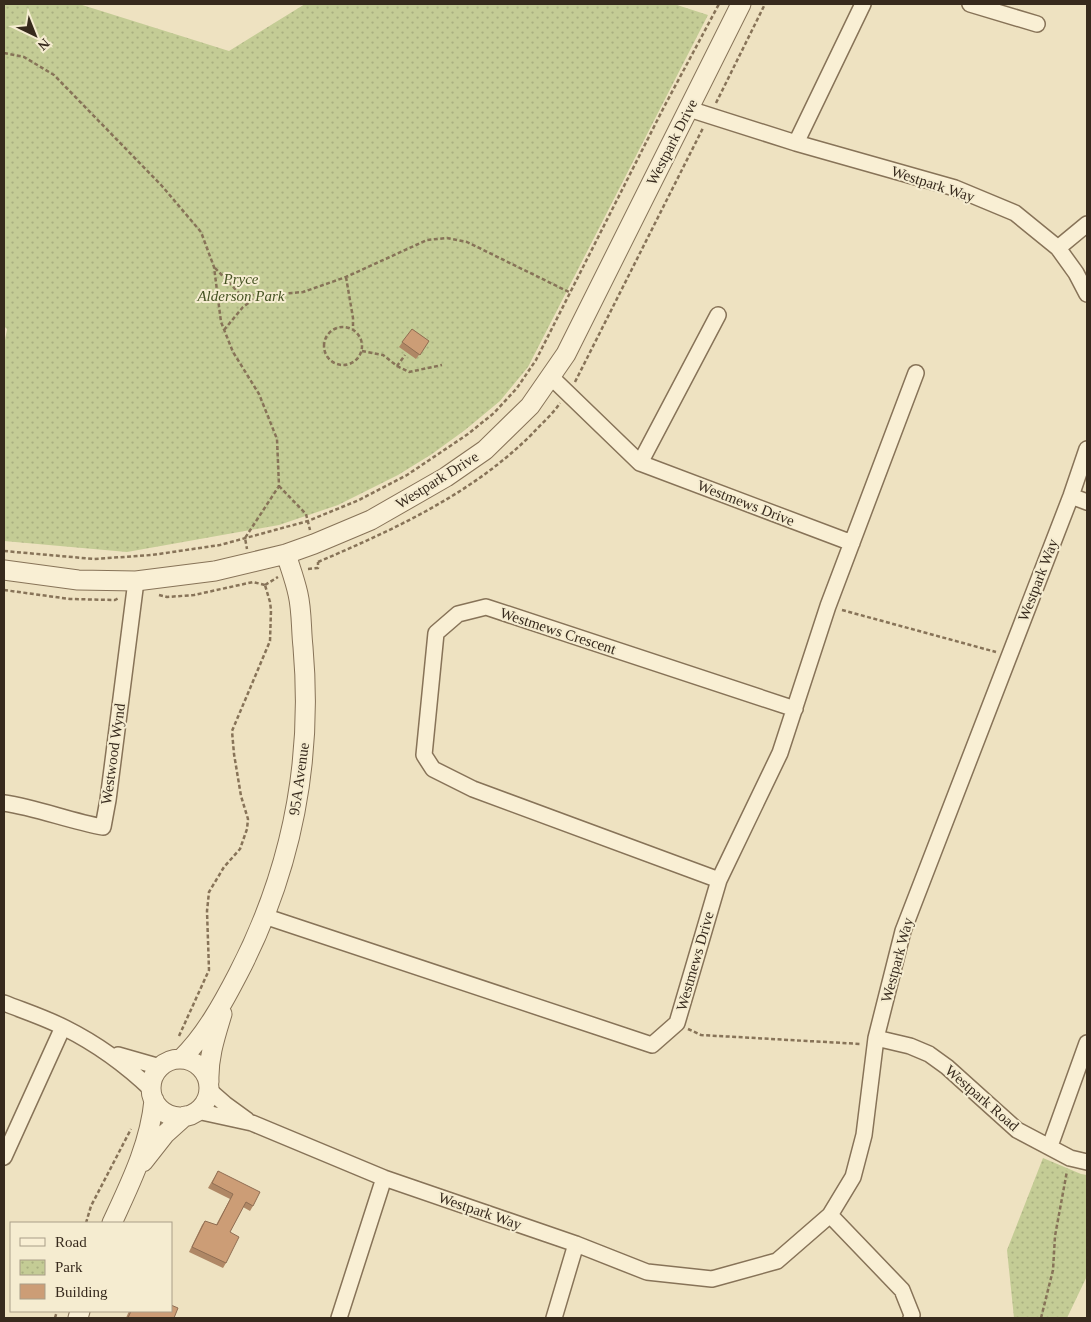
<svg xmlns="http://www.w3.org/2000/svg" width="1091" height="1322" viewBox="0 0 1091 1322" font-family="'Times New Roman',serif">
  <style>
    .park { fill: url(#park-dots) }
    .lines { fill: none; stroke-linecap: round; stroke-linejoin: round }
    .minor-casing { stroke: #877358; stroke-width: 18 }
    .tertiary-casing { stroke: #877358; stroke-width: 21 }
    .path { stroke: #877358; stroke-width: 2.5; stroke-dasharray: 4 2.5; stroke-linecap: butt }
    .minor { stroke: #f9efd4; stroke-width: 15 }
    .tertiary { stroke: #f9efd4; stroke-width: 19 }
    .wall { fill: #af8765 }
    .building { fill: #cc9d76; stroke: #8f6e53 }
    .labels { text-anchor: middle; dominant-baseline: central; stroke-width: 4; stroke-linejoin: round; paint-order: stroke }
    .street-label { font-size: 15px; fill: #372a1d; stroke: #f5ecd0 }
    .park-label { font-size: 15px; font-style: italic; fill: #465323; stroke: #f5ecd0 }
  </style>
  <defs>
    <pattern id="park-dots" width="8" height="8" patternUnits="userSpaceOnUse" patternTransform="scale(1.25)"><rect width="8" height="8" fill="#c4cc95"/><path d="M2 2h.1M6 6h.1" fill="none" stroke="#a9af80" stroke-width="1.8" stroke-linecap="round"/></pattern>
  </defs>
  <rect width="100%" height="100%" fill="#eee2c1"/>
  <path class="park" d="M4,4H79L229,51L305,4H674L708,15L528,367L500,401L465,430L432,454L398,475L338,505L279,525L127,552L4,541V346L7,329L4,326Z
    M1043,1158L1081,1174L1087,1175V1276L1067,1318H1014L1007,1250Z"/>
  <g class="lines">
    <g class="minor-casing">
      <path id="minor" d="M970,4L1037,24
        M689,109L796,143L955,188L1015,213L1058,248L1076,273L1087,294
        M796,143L863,4
        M1058,248L1087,224
        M551,377L640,463L852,543
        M640,463L718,315
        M1071,496L1087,502
        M4,803C38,808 69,821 103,827L108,800L136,581
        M719,880L473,789L433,769L424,755L436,633L458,614L486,607L795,709
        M264,916L652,1045L677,1023L719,880L780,753L828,606L916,373
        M4,1003C24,1011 46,1018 65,1028C97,1044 126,1065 152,1090
        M876,1038L910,1046L929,1054L947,1067L1017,1130L1070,1158L1087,1162
        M118,1055L160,1067
        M209,1090L225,1104L247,1120
        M197,1111L252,1123L384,1178L576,1244L647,1272L712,1279L777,1261L830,1215L853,1177L864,1135L876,1038L903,931L1071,496L1087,449
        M1050,1146L1087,1043
        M4,1157L63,1027
        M830,1215L902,1290L912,1315L911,1318
        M339,1318L384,1178
        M554,1318L576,1244"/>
    </g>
    <g class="tertiary-casing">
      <path id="tertiary" d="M4,570L78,580L136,581L215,571L286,554L314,544L371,520L446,477L485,450L530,406L566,354L741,4
        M181,1059C205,1036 223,1003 238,974C291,872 313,761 303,647C301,630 302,611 298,594C295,580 290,567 286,554
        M151 1088a29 29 0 1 1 58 0a29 29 0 1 1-58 0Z
        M209,1082C208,1058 215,1037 222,1014
        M143,1162L165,1134L185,1116
        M112,1223C130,1184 150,1144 154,1100
        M78,1318L80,1311"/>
    </g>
    <path class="path" d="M4,53L24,57L54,75L162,186L201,232L214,267L221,322L233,352L259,394L277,439L279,486L245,538L247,549
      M716,103L765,4
      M215,268L239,293L259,296L303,292L346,277L427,240L447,238L467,242L571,293
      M346,277L353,318V329
      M324 346a19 19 0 1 1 38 0a19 19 0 1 1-38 0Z
      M224,330L243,307L258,296
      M362,351L383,355L397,366L405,355
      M397,366L409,372L442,365
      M575,382L703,128
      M279,486L306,514L310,530
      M4,551L94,559L152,555L220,545L308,521L359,500L407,475L468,434L494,413L517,388L536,360L664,107L719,4
      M318,562C395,529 472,494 532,434C541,424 553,414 560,403
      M308,569L318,568V562
      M265,585L278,577
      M4,590L70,599L115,600L119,598
      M159,595L167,597L194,595L253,582L265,585
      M842,610L996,652
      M688,1029L701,1035L861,1044
      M179,1036L209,970L207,911L209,892L224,867L240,849L247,829L248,819L241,796L234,754L232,731L270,641L271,610L270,602L265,585
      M86,1223L91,1206L131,1129
      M55,1318L57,1311
      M1041,1318L1053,1270L1055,1236L1067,1171"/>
    <use href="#minor" class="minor"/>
    <use href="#tertiary" class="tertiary"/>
  </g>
  <path class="wall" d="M412,329L429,341L416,359L399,347Z
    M218,1171L253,1206L250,1211L243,1207L230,1232L226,1263L223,1268L189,1252L202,1225L205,1221L216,1225L230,1199L208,1188Z
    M129,1311H171L174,1318H126Z"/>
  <path class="building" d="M412,329L429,341L420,355L402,342Z
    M218,1171L260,1192L253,1206L246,1202L230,1232L239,1237L226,1263L192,1247L205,1221L217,1225L233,1194L212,1183Z
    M171,1305L178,1308L174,1318H128L131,1311H171Z"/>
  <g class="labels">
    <g class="street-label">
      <text transform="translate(672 142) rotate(-63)">Westpark Drive</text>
      <text transform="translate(933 184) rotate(18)">Westpark Way</text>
      <text transform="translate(437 480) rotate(-32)">Westpark Drive</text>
      <text transform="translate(746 503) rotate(21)">Westmews Drive</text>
      <text transform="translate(1038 580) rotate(-69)">Westpark Way</text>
      <text transform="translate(558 631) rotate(18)">Westmews Crescent</text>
      <text transform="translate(113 754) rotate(-82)">Westwood Wynd</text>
      <text transform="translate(299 779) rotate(-82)">95A Avenue</text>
      <text transform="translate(897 960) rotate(-75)">Westpark Way</text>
      <text transform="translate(695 961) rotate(-74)">Westmews Drive</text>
      <text transform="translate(982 1098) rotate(41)">Westpark Road</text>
      <text transform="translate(480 1211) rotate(19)">Westpark Way</text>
    </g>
    <g class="park-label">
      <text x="241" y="279">Pryce<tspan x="241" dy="17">Alderson Park</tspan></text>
    </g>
  </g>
  <rect width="1091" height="1322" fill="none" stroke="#372a1d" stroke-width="10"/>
  <rect x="10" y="1222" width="162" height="90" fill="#f5ecd0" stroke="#a99e88"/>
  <rect x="20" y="1238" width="25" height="8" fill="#f9efd4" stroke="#a99e88"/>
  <text x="55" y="1247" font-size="15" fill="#372a1d">Road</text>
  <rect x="20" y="1260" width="25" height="15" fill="url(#park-dots)" stroke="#a99e88"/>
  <text x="55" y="1272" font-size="15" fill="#372a1d">Park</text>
  <rect x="20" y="1284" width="25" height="15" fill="#cc9d76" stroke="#a99e88"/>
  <text x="55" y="1297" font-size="15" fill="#372a1d">Building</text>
  <g transform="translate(35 35) rotate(137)" stroke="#f5ecd0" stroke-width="4" paint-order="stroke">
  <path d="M0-4L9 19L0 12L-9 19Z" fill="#372a1d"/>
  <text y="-8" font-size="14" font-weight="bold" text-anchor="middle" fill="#372a1d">N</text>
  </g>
</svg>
